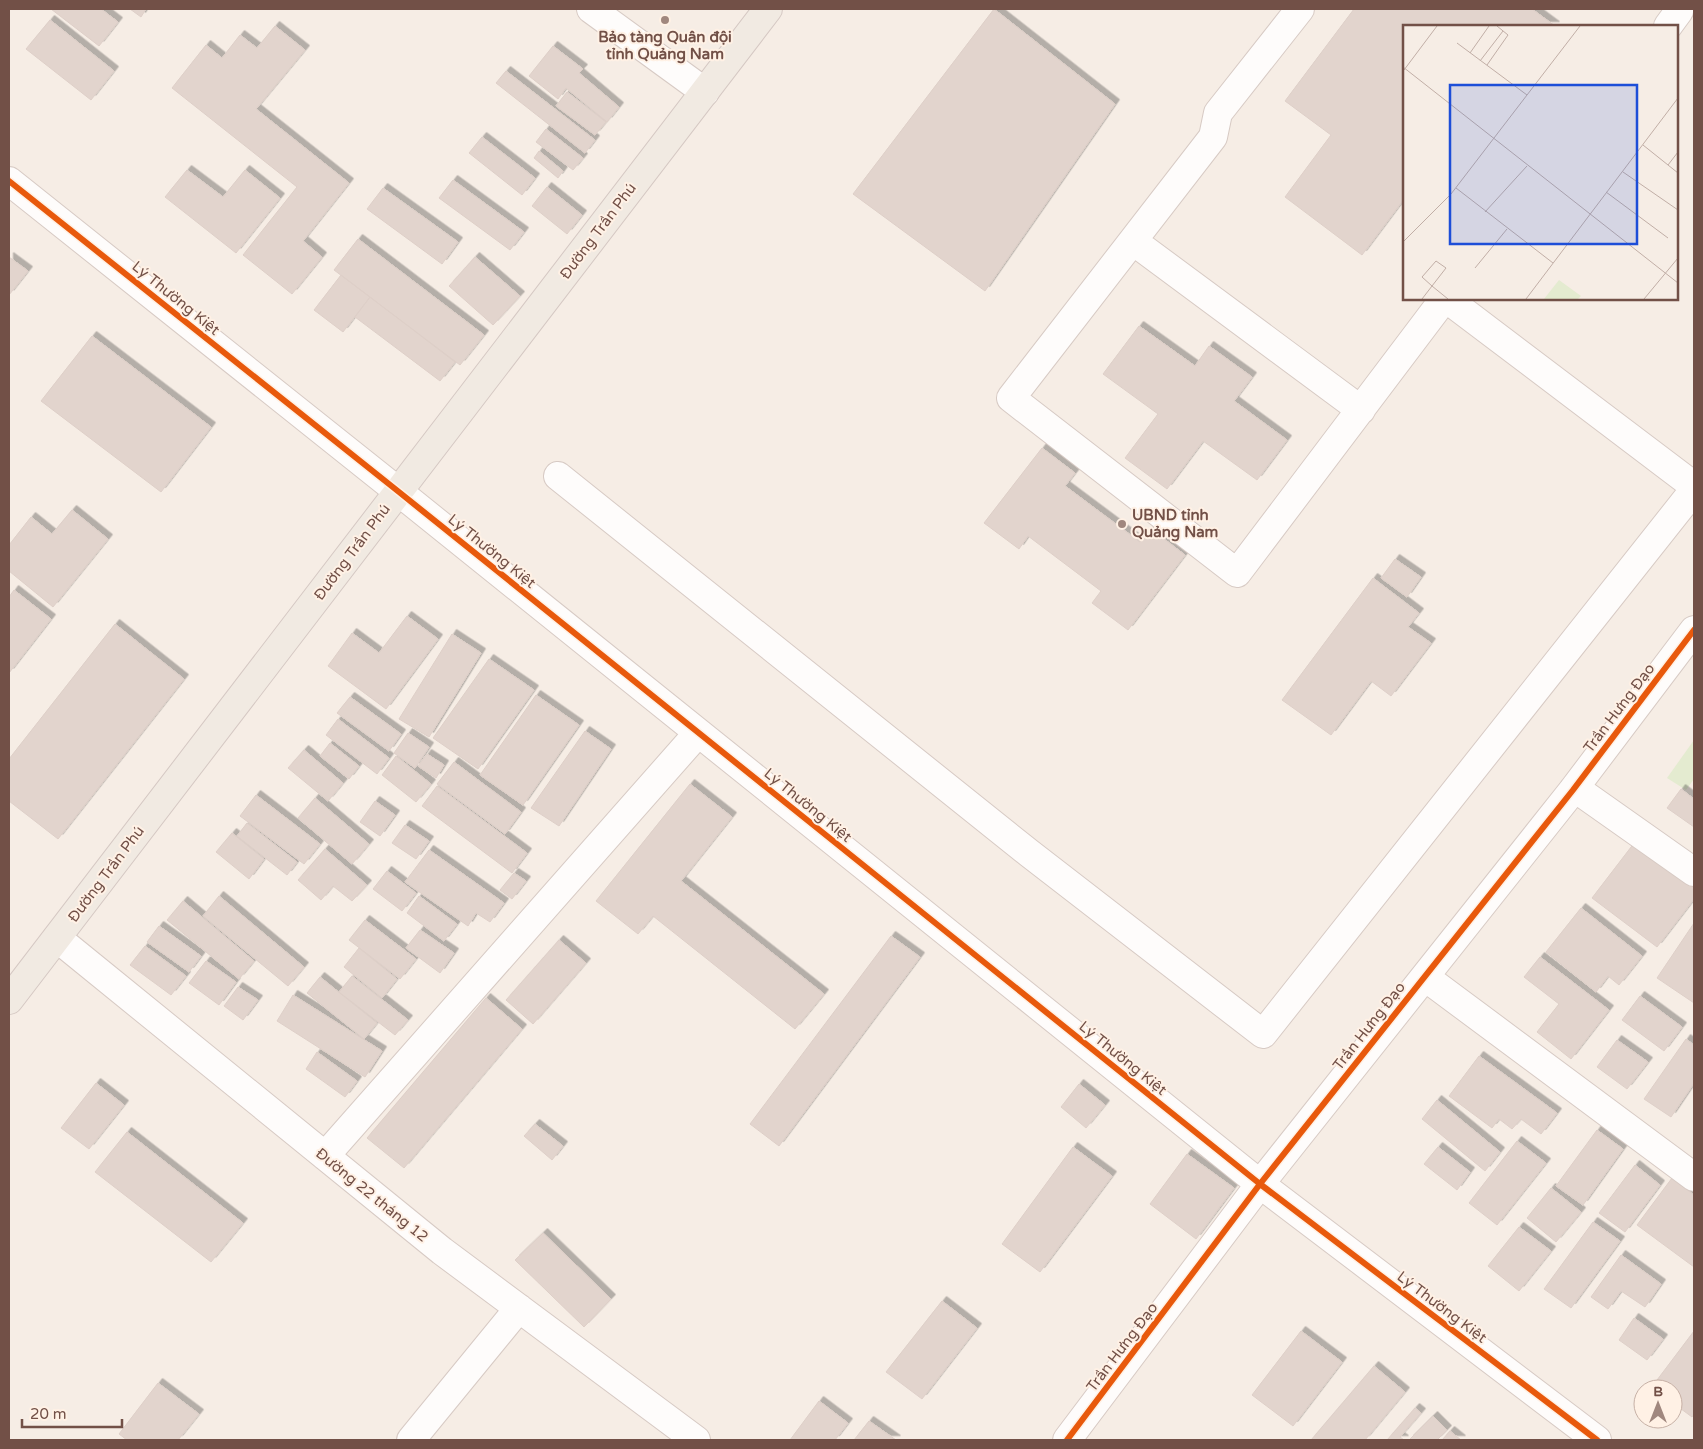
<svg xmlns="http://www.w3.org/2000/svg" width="1703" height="1449" viewBox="0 0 1703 1449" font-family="'Varela Round',sans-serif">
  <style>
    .green { fill: #e4ebd0 }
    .building { fill: #e2d4cd; stroke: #decfc8; filter: url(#shadow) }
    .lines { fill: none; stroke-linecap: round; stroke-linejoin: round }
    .minor-casing { stroke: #d7cac4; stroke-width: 30 }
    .major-casing { stroke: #d5c8c3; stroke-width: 30 }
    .minor { stroke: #fefcfb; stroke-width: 28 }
    .major { stroke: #f1eae2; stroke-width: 28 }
    .cycleway-casing { stroke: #fff1e5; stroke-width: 9 }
    .cycleway { stroke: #e8590c; stroke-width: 6 }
    .poi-dot { fill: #a0877e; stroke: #fff1e5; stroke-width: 2 }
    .labels { text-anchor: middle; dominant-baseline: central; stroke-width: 4; stroke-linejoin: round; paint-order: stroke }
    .poi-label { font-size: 15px; font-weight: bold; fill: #725047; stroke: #fff1e5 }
    .street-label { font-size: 15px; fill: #725047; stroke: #fff1e5 }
    .inset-road { fill: none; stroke: #c1aea6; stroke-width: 1 }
    .view { fill: #1d4ed8; fill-opacity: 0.15; stroke: #1d4ed8; stroke-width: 2.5 }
    .inset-edge { fill: none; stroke: #725047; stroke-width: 2.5 }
  </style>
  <defs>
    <filter id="shadow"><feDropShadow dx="4.5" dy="-4.5" stdDeviation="0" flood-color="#0004"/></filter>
  </defs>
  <rect width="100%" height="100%" fill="#f6ede5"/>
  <path class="green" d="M1694,740V779L1686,790L1667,778Z"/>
  <path class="building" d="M51,9H101L118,22L99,46Z
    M130,9H146L141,17Z
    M994,9L1115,104L985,291L853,194Z
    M1354,9H1532L1555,26H1404V199L1362,255L1285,197L1331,135L1285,101Z
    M50,20L114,71L91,100L26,49Z
    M275,26L305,50L256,109L349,183L303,241L322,257L292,294L243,255L297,187L172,88L206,45L222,58L240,35L257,48Z
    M553,46L583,69L579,73L619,107L607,122L566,88L558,99L529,76Z
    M506,71L595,140L585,153L496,83Z
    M567,92L606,122L595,135L556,106Z
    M546,129L583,158L573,170L536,142Z
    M482,137L535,178L522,195L469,153Z
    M539,151L563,171L558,178L534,158Z
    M187,170L223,197L245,170L280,198L236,253L165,197Z
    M453,180L524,232L510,250L439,198Z
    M547,187L582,215L567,234L532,206Z
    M383,188L458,242L442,264L367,209Z
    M358,239L484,335L460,365L334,270Z
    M9,257L28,271L9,295Z
    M475,257L520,296L493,325L449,286Z
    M341,275L370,297L343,332L314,310Z
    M370,297L455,362L440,381L355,317Z
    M1139,326L1195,366L1209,346L1252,377L1234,401L1287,440L1257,480L1203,441L1167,489L1125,458L1158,414L1103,374Z
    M92,336L211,427L161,492L41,401Z
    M1042,448L1075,473L1065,486L1140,542L1151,529L1185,555L1128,630L1092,603L1101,591L1028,536L1019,549L984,523Z
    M72,510L108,539L53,607L9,571V545L31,517L52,534Z
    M1395,559L1421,577L1407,597L1381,578Z
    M1373,578L1419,613L1408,627L1431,643L1391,696L1371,681L1331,735L1282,700Z
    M14,590L51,619L9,673V597Z
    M407,616L438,639L386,709L328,666L352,633L379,653Z
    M115,624L184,679L58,839L9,801V759Z
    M452,634L481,653L429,737L399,719Z
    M489,659L534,690L478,769L433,738Z
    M536,695L579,725L523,805L480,775Z
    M350,697L401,734L389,751L337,713Z
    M338,719L389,758L377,774L326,735Z
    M585,731L611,749L559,826L531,808Z
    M408,733L429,747L415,768L394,753Z
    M330,743L359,766L349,779L320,756Z
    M304,750L343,783L328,801L288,768Z
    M427,754L444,765L436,778L418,766Z
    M396,756L431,784L416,802L382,775Z
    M454,762L521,812L505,834L437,784Z
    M690,784L732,817L681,881L824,994L795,1029L653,916L638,934L596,901Z
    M437,786L527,853L512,873L422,806Z
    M1681,789L1694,799V827L1667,808Z
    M256,795L320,844L304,864L240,816Z
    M315,798L369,844L352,864L298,818Z
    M375,801L395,815L380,836L360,822Z
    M247,823L297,862L287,875L237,836Z
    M405,825L429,841L416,859L392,843Z
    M232,833L264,859L249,879L216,852Z
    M1638,838L1694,882V899L1657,947L1592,898Z
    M325,849L367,885L352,901L333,886L321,900L298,880Z
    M429,850L504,903L490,922L476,913L468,926L405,882Z
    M387,871L416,893L402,911L373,889Z
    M514,873L526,881L512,899L500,890Z
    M219,896L304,967L288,986L203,916Z
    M419,896L457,924L444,941L407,913Z
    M183,901L254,961L239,979L167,920Z
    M1581,908L1642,956L1619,985L1608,976L1596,992L1546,952Z
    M365,920L416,959L400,979L349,940Z
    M1694,923V1003L1657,978Z
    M159,926L201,956L189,972L147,942Z
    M420,930L454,953L440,973L406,948Z
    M891,936L920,957L779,1146L750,1124Z
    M559,940L586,963L533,1024L506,1000Z
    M145,946L186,976L171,995L130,965Z
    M359,948L397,979L382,998L344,967Z
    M1540,957L1609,1010L1571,1059L1537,1032L1559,1004L1524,977Z
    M206,961L236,982L219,1005L189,983Z
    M352,976L408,1020L395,1035L339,992Z
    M320,977L377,1023L364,1039L307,993Z
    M238,987L258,1000L243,1020L224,1006Z
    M293,995L382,1051L365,1077L277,1021Z
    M1640,996L1682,1027L1664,1051L1622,1020Z
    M486,998L522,1029L404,1168L367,1138Z
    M1686,1039L1694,1045V1083L1671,1117L1644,1099Z
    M1617,1040L1648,1062L1627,1089L1597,1067Z
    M317,1052L357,1081L345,1097L306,1069Z
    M1479,1056L1557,1113L1541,1134L1521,1119L1512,1129L1499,1119L1492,1128L1449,1096Z
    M96,1083L124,1105L89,1149L61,1128Z
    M1079,1084L1105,1105L1086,1128L1061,1107Z
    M1437,1100L1500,1152L1485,1171L1422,1119Z
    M535,1124L563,1146L552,1160L524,1136Z
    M1597,1130L1623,1149L1583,1205L1556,1186Z
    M127,1132L243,1223L211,1262L95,1172Z
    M1517,1141L1546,1163L1497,1225L1469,1203Z
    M1073,1147L1112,1176L1040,1272L1002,1244Z
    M1438,1147L1470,1172L1457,1190L1424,1164Z
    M1187,1154L1234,1188L1196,1239L1150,1204Z
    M1635,1165L1660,1185L1625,1232L1599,1213Z
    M1672,1178L1694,1195V1267L1637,1225Z
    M1551,1188L1581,1212L1556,1242L1527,1218Z
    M1593,1222L1620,1241L1571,1308L1544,1289Z
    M1519,1227L1551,1251L1519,1291L1488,1266Z
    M543,1233L611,1299L584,1327L515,1260Z
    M1621,1255L1661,1284L1645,1307L1621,1291L1608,1309L1591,1297Z
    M942,1301L977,1328L922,1399L886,1372Z
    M1634,1318L1663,1339L1647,1360L1619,1340Z
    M1301,1331L1342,1362L1293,1426L1252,1395Z
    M1694,1331V1414L1692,1417L1673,1403V1389H1653L1651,1388Z
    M1374,1366L1405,1392L1365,1440H1311Z
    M158,1383L199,1414L178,1440H127L119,1434Z
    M819,1401L848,1423L835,1440H790Z
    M1415,1408L1421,1413L1400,1437L1404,1440H1387Z
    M1433,1416L1447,1430L1437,1440H1409Z
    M869,1421L896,1440H854Z
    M1450,1431L1461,1440H1442Z"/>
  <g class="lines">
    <g class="minor-casing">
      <path id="minor" d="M591,9L705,92
        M1300,9L1218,113L1213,137L1011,398L1237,573L1444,299
        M1668,26L1679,11L1678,9
        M9,181L399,492L1260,1184L1597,1440
        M1133,241L1361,410
        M1447,299L1694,486
        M558,476L1029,853L1263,1034L1694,490
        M1573,790L1582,793L1694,872
        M57,938L442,1251L696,1440
        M1425,977L1694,1177
        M325,1156L698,733
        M411,1440L519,1308
        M1067,1440L1260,1184L1573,790L1694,630"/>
    </g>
    <g class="major-casing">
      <path id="major" d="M9,1000L768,9"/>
    </g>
    <use href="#minor" class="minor"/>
    <use href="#major" class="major"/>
    <g class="cycleway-casing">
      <path id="cycleway" d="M9,181L399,492L1260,1184L1597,1440
        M1067,1440L1260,1184L1573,790L1694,630"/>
    </g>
    <use href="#cycleway" class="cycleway"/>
  </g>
  <g class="poi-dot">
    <circle cx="665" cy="20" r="5"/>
    <circle cx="1122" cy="524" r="5"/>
  </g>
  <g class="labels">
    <g class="poi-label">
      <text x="665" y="37">Bảo tàng Quân đội<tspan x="665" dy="17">tỉnh Quảng Nam</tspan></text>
      <text x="1132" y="515" text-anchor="start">UBND tỉnh<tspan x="1132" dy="17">Quảng Nam</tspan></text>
    </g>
    <g class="street-label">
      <text transform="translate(598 231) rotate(-53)">Đường Trần Phú</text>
      <text transform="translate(176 298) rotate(39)">Lý Thường Kiệt</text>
      <text transform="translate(492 551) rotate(39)">Lý Thường Kiệt</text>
      <text transform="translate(352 552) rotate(-53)">Đường Trần Phú</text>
      <text transform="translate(1619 708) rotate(-53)">Trần Hưng Đạo</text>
      <text transform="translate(808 805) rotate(39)">Lý Thường Kiệt</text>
      <text transform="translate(106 874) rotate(-53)">Đường Trần Phú</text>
      <text transform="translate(1369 1026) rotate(-52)">Trần Hưng Đạo</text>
      <text transform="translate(1123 1058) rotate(39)">Lý Thường Kiệt</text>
      <text transform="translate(372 1195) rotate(39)">Đường 22 tháng 12</text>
      <text transform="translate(1442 1307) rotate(37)">Lý Thường Kiệt</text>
      <text transform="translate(1122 1347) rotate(-53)">Trần Hưng Đạo</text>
    </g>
  </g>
  <g transform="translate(1403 25)">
    <rect width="275" height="275" fill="#f6ede5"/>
    <path d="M156,255L178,271L175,274H141Z" fill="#e4ebd0"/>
    <path class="inset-road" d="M54,18L124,70M67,28L86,1M77,36L100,6M84,40L105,10L94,1M0,42L275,258M1,45L34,1M240,120L275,148M265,140L275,127M220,147L275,185M53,163L150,238M203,167L265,213M82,187L124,141M0,217L48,169L177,1M72,243L104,204M19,274L29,261L43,243L33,236L19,252L29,261L45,274M123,274L275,73M241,274L275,233"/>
    <path class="view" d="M47,60H234V219H47Z"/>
    <rect width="275" height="275" class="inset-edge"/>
  </g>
  <rect width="1703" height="1449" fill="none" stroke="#725047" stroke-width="20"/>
  <g transform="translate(1658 1404)"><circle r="24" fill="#fff1e5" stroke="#c7b1a6"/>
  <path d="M0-4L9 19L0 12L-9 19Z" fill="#a0877e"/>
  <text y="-8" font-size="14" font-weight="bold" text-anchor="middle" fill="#725047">B</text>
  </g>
  <path d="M22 1419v8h100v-8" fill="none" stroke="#725047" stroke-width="2.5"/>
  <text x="30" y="1419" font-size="15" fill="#725047" stroke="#fff1e5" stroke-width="4" paint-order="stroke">20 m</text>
</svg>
